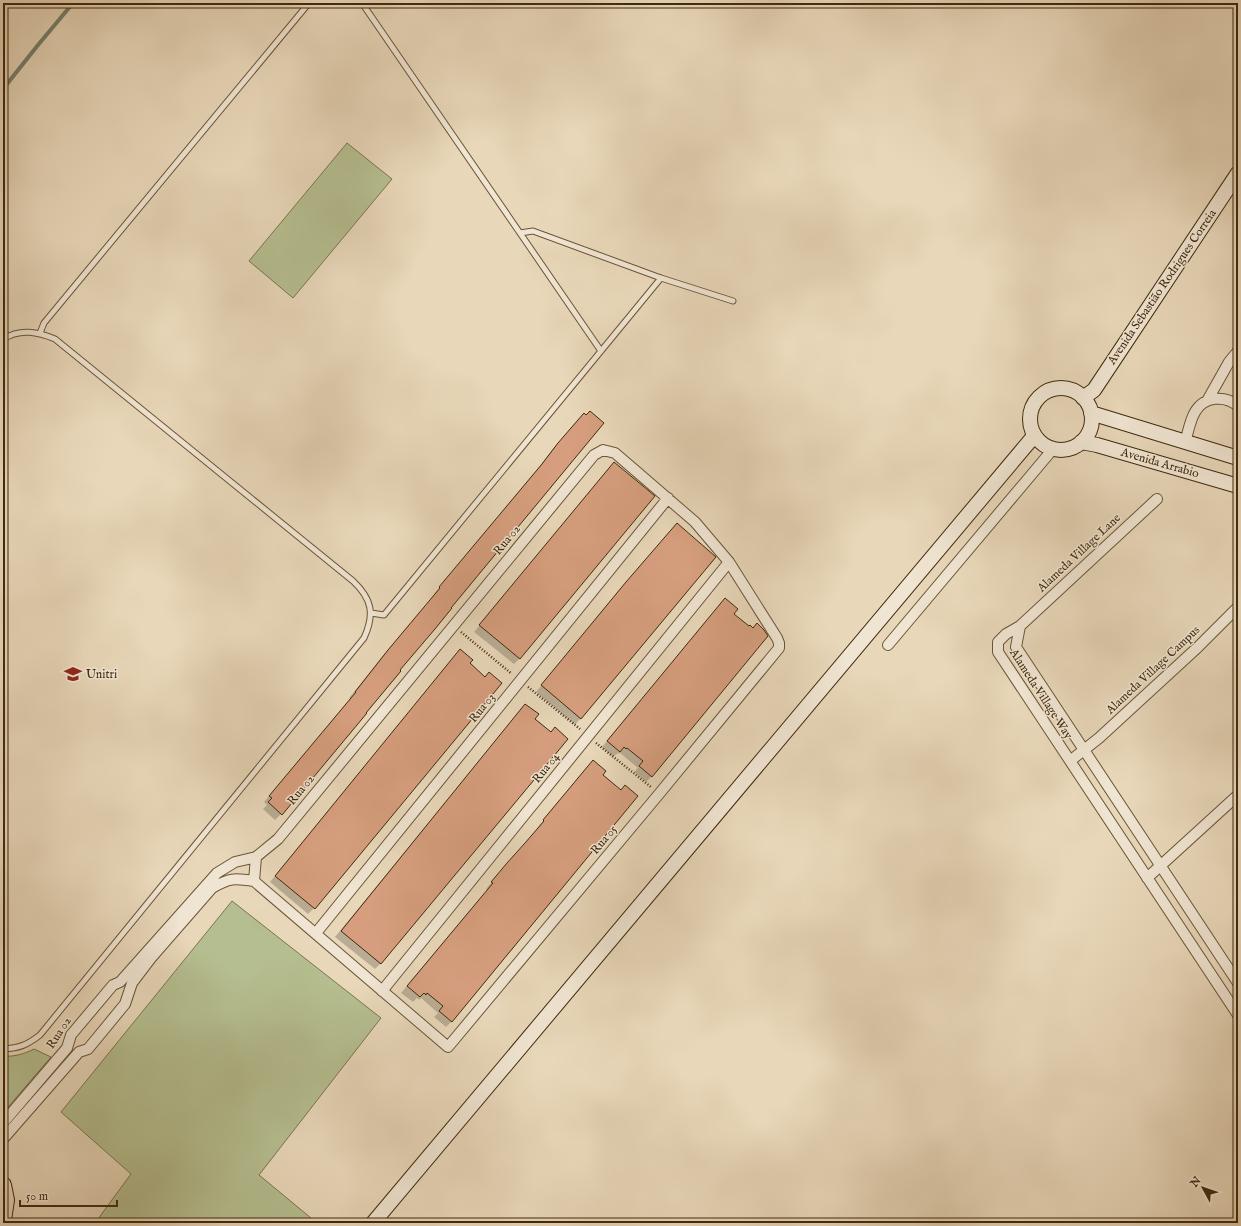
<svg xmlns="http://www.w3.org/2000/svg" width="1241" height="1226" viewBox="0 0 1241 1226" font-family="'IM FELL English',serif">
  <style>
    .green { fill: #b5be90; stroke: #7a744e }
    .shadow { fill: #0003 }
    .lines { fill: none; stroke-linecap: round; stroke-linejoin: round }
    .stream { stroke: #74806f; stroke-width: 4 }
    .building { fill: #d69e7e; stroke: #3f2a0d }
    .lane-casing { stroke: #695538; stroke-width: 7 }
    .street-casing { stroke: #695538; stroke-width: 12 }
    .secondary-casing { stroke: #3f2a0d; stroke-width: 16 }
    .primary-casing { stroke: #3f2a0d; stroke-width: 18 }
    .path { stroke: #3f2a0d; stroke-width: 2.5; stroke-dasharray: 1 2; stroke-linecap: butt }
    .lane { stroke: #f0e5d2; stroke-width: 5 }
    .street { stroke: #f0e5d2; stroke-width: 10 }
    .secondary { stroke: #f0e5d2; stroke-width: 14 }
    .primary { stroke: #e8d7b9; stroke-width: 16 }
    .labels { text-anchor: middle; dominant-baseline: central; stroke-width: 3; stroke-linejoin: round; paint-order: stroke }
    .street-label { font-size: 12px; fill: #3f2a0d; stroke: #f0e5d2 }
    .poi-label { font-size: 12px; fill: #3f2a0d; stroke: #f0e5d2; text-anchor: start }
  </style>
  <rect width="100%" height="100%" fill="#e8d7b9"/>
  <filter id="stains"><feTurbulence type="fractalNoise" baseFrequency=".005" numOctaves="4"/><feColorMatrix values="0 0 0 0 .2 0 0 0 0 .09 0 0 0 0 .02 0 0 0 .5 -.17"/></filter>
  <radialGradient id="worn" r=".72"><stop offset=".6" stop-color="#630" stop-opacity="0"/><stop offset="1" stop-color="#630" stop-opacity=".3"/></radialGradient>
  <path class="green" d="M347,143L392,179L293,298L249,261Z
    M232,901L381,1018L259,1175L317,1223H95L131,1174L61,1112Z
    M34,1049L51,1057L3,1113V1056C14,1057 24,1054 34,1049Z"/>
  <path class="shadow" d="M584,414L281,814L275,820L263,809L267,805L264,802L350,699L349,698L382,657L435,595L434,594L536,471L552,450Z
    M614,463L520,658L514,664L474,632Z
    M620,589L665,618L575,725L536,692Z
    M725,600L733,614L753,629L652,776L646,782L634,772L638,768L620,753L619,754L618,753L613,757L602,747Z
    M460,651L314,908L308,914L270,882Z
    M525,705L534,719L380,964L375,969L335,937Z
    M587,768L602,775L452,1021L446,1027L434,1017L438,1013L421,998L419,1000L417,998L413,1002L401,993L487,890L486,889L501,871L525,844L539,827H538Z"/>
  <g class="lines">
    <path class="stream" d="M3,89L38,45L73,3"/>
  </g>
  <path class="building" d="M590,411L604,423L451,608H452L435,629L400,670L401,671L366,713H367L282,815L268,802L272,798L269,796L356,692H355L388,650L440,588L439,587L542,464L558,443L584,413L586,415Z
    M614,462L655,496L520,659L479,625Z
    M677,523L716,557L581,719L541,685L626,582Z
    M725,598L738,609L734,614L749,626L750,625L753,628L757,623L764,630L768,636L652,777L639,766L643,761L627,748L626,749L624,747L620,752L607,741Z
    M460,649L473,660L470,663L485,677L489,672L502,683L315,909L275,876Z
    M525,704L539,714L535,719L551,732L555,727L568,739L381,964L341,931Z
    M593,760L606,771L603,775L621,790L625,785L638,796L452,1022L439,1011L443,1006L427,993L426,995L424,993L420,997L407,986L493,883L491,882L507,863L525,843L544,821L543,820Z"/>
  <g class="lines">
    <g class="lane-casing">
      <path id="lane" d="M362,3L601,351
        M520,233L533,231L661,278L733,301
        M40,333L44,323L309,3
        M3,339C21,328 38,332 55,339L353,581C372,599 375,614 364,638L40,1035C27,1045 20,1048 3,1049
        M371,613L384,615L661,278"/>
    </g>
    <g class="street-casing">
      <path id="street" d="M1207,401L1229,362L1238,351
        M1185,442C1188,433 1190,420 1195,412C1204,396 1225,395 1238,406
        M1157,499L1020,626L1006,634L998,642V652L1238,1015
        M1020,626L1016,647L1238,983
        M888,645L1053,449
        M1070,761L1099,738L1198,647L1238,607
        M1147,878L1238,795
        M254,881L256,857
        M316,933L668,498
        M382,991L729,562
        M3,1123L67,1048L71,1035L113,985L120,982L217,873L235,862L256,857L278,839L594,455L603,450L615,453L695,522L729,562L777,638L779,643V648L659,794L448,1047L254,881C234,878 229,878 212,888L151,958L132,983L125,1004L88,1049L79,1052L3,1139"/>
    </g>
    <g class="secondary-casing">
      <path id="secondary" d="M1030 419a31 31 0 1 1 62 0a31 31 0 1 1-62 0Z
        M1083,398L1094,390L1238,173
        M1091,413L1238,458
        M1081,442L1097,445L1238,486
        M373,1223L1034,436"/>
    </g>
    <g class="primary-casing">
      <path id="primary" d="M3,1185L6,1200L3,1220"/>
    </g>
    <path class="path" d="M461,632L512,674
      M528,687L580,729
      M596,743L651,787"/>
    <use href="#lane" class="lane"/>
    <use href="#street" class="street"/>
    <use href="#secondary" class="secondary"/>
    <use href="#primary" class="primary"/>
  </g>
  <defs>
    <g id="university-bare" transform="scale(1.38)"><path d="M0-5L7-2L0 1L-7-2ZM-4 1L0 2.5L4 1V4Q0 6-4 4Z" fill="#8f2418" stroke="#f0e5d2" stroke-width="2.5" paint-order="stroke"/></g>
  </defs>
  <g fill-rule="evenodd">
    <use href="#university-bare" x="73" y="674"/>
  </g>
  <g class="labels">
    <g class="street-label">
      <text transform="translate(1162 287) rotate(-56)">Avenida Sebastião Rodrigues Correia</text>
      <text transform="translate(1160 463) rotate(16)">Avenida Arrabio</text>
      <text transform="translate(507 540) rotate(-51)">Rua 02</text>
      <text transform="translate(1079 553) rotate(-43)">Alameda Village Lane</text>
      <text transform="translate(1153 670) rotate(-43)">Alameda Village Campus</text>
      <text transform="translate(1041 694) rotate(57)">Alameda Village Way</text>
      <text transform="translate(482 708) rotate(-51)">Rua 03</text>
      <text transform="translate(546 768) rotate(-51)">Rua 04</text>
      <text transform="translate(301 790) rotate(-51)">Rua 02</text>
      <text transform="translate(604 840) rotate(-50)">Rua 05</text>
      <text transform="translate(59 1033) rotate(-57)">Rua 02</text>
    </g>
    <g class="poi-label">
      <text x="86" y="674">Unitri</text>
    </g>
  </g>
  <rect width="1241" height="1226" fill="none" stroke="#e8d7b9" stroke-width="16"/>
  <rect x="4" y="4" width="1233" height="1218" fill="none" stroke="#3f2a0d" stroke-width="2"/>
  <rect x="8" y="8" width="1225" height="1210" fill="none" stroke="#3f2a0d"/>
  <g transform="translate(1203 1188) rotate(310)" stroke="#f0e5d2" stroke-width="3" paint-order="stroke">
  <path d="M0-3L7 15L0 10L-7 15Z" fill="#3f2a0d"/>
  <text y="-6" font-size="11" font-weight="bold" text-anchor="middle" fill="#3f2a0d">N</text>
  </g>
  <path d="M20 1200v6h97v-6" fill="none" stroke="#3f2a0d" stroke-width="2"/>
  <text x="26" y="1200" font-size="12" fill="#3f2a0d" stroke="#f0e5d2" stroke-width="3" paint-order="stroke">50 m</text>
  <rect width="100%" height="100%" filter="url(#stains)"/>
  <rect width="100%" height="100%" fill="url(#worn)"/>
</svg>
